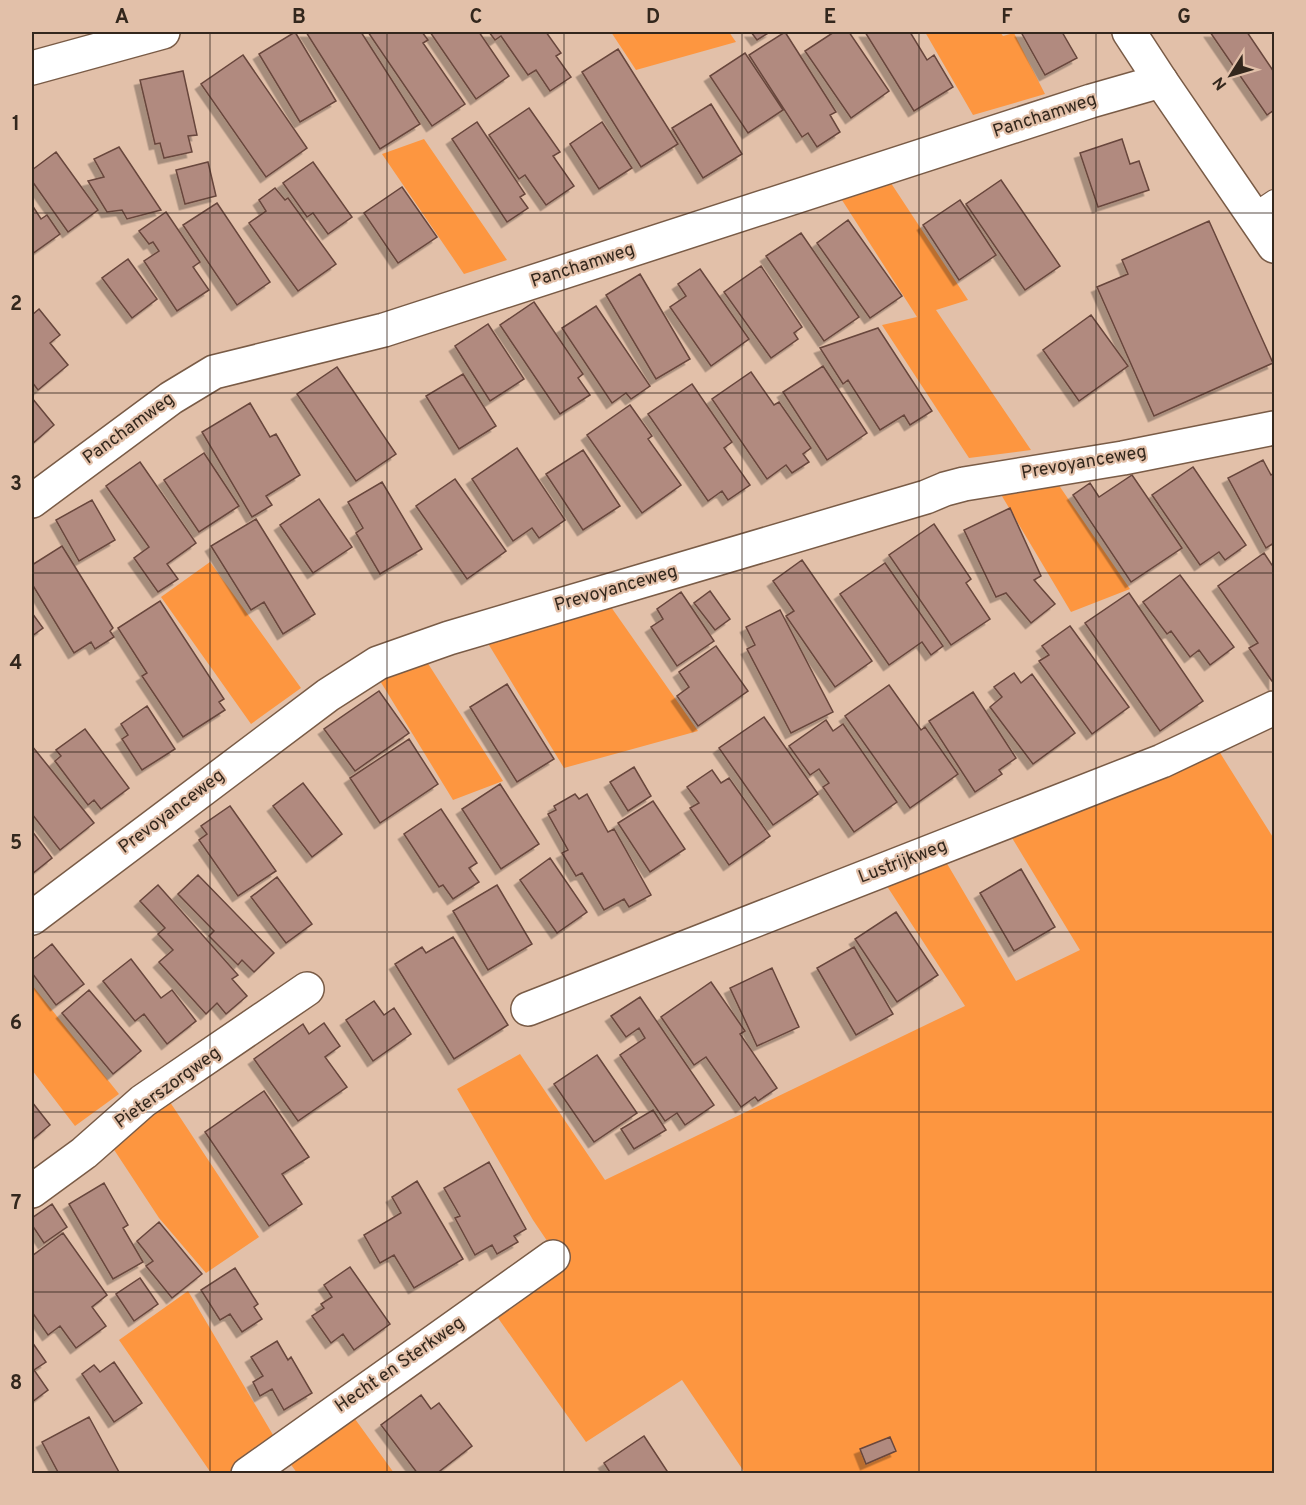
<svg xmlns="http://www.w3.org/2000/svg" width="1306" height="1505" viewBox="0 0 1306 1505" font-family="Overpass,sans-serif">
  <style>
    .green { fill: #fd9640 }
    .building { fill: #b18a7f; stroke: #68463c; stroke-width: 1.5; filter: url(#shadow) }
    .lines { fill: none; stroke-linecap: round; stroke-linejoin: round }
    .lane-casing { stroke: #795b46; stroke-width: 22 }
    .street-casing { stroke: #795b46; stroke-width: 36 }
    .secondary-casing { stroke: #795b46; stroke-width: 36 }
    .lane { stroke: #fff; stroke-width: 20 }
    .street { stroke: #fff; stroke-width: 33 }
    .secondary { stroke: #fff; stroke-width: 33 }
    .grid { fill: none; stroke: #33271d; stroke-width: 1.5; stroke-opacity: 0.55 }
    .labels { text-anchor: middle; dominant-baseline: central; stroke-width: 4.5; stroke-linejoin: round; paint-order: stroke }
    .street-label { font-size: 18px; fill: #33271d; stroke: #e2c0a9 }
    .neatline { fill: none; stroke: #33271d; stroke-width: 2 }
    .grid-label { font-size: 20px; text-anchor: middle; font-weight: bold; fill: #33271d }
  </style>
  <defs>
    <filter id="shadow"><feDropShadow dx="-5.5" dy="5.5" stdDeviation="0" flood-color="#0004"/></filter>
  </defs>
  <rect width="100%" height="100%" fill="#e2c0a9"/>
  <path class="green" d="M611,32H729L736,42L636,70Z
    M925,32H1000L1003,36L1014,33L1045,94L973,115Z
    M424,139L507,260L464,274L382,154Z
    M883,171L968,300L936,310L1031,450L969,458L882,325L917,317L833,186Z
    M1045,465L1130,589L1071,612L990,476Z
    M210,562L301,688L251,724L161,597Z
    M604,597L698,731L564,768L478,627Z
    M420,651L503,781L453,800L374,671Z
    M1217,748L1274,839V1473H745L682,1380L586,1442L498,1318L566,1269L533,1220L457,1089L520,1054L605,1180L965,1006L881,877L942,855L1016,981L1080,950L1009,833Z
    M32,985L119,1094L75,1126L32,1070Z
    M166,1096L259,1237L206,1273L159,1218L105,1136Z
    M188,1291L276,1440L229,1473H211L119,1340Z
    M350,1412L394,1473H297L287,1459Z"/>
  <path class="building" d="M295,32L336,101L300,122L259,54Z
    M306,32H361L420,124L380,149Z
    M368,32H422L428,40L423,43L465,104L432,126Z
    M430,32H479L509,76L476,99Z
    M489,32H546L561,53L556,56L571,77L550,91L536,70L528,75L501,36L495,40Z
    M751,32H770L757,40Z
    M785,32L836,112L830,115L840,132L817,147L808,133L802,137L749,55Z
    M834,32H849L889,91L851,118L805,51Z
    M865,32H910L927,60L934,55L953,87L914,111Z
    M1021,32H1062L1077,58L1045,75Z
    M1210,32H1247L1274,72V110L1267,115Z
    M618,49L678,144L641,167L582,72Z
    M745,53L783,110L748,133L710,76Z
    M243,55L307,148L266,177L201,84Z
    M183,71L197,135L188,136L192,152L164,158L160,143L155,144L140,80Z
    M711,104L742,154L703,178L672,128Z
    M529,108L560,152L553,156L574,186L546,205L525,175L519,179L489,135Z
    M477,122L525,194L520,197L528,208L507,222L452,139Z
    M602,122L632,168L599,189L570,144Z
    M1122,139L1130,164L1139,161L1149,190L1098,207L1080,153Z
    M119,147L161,210L127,219L122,210L107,212L88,181L104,177L94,159Z
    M56,152L98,210L68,232L32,181V170Z
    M208,162L216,196L185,204L176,170Z
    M313,162L352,217L328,234L313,213L307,217L283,183Z
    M1001,180L1060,266L1025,290L966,204Z
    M402,187L437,237L398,263L364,213Z
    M275,188L285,200L288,198L336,264L298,291L249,223L266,211L259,200Z
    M960,200L996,255L959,280L923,225Z
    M217,203L270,282L237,305L183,225Z
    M32,205L41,219L47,215L60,234L32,254Z
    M166,212L200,262L193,267L209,290L177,311L144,261L159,251L153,242L149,244L139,231Z
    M848,220L902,296L870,318L817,243Z
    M1209,221L1273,363L1154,416L1097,287L1128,274L1122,260Z
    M801,233L859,317L824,341L766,256Z
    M128,259L157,299L132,318L102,278Z
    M761,266L802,327L794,333L798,339L771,358L724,292Z
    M700,269L749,339L711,366L670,307L686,296L678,284Z
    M640,274L690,359L656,379L606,295Z
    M534,302L583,374L578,378L590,395L560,414L500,325Z
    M596,306L650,386L631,399L626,393L612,403L562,328Z
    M39,309L60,335L50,343L68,365L38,390L32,382V315Z
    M1091,315L1128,366L1079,401L1043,350Z
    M488,324L524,379L490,401L455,346Z
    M878,328L932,411L910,425L904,415L880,430L848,380L843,384L820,348Z
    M823,366L867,433L827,460L783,392Z
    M337,367L396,454L356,481L297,394Z
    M751,372L774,405L779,402L811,448L803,454L809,462L792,473L786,465L767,479L712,399Z
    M463,374L496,426L459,449L426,396Z
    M692,384L732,442L724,448L750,485L728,500L722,491L708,501L648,414Z
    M32,398L54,425L32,444Z
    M250,403L270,437L276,434L300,475L266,496L272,505L252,517L202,432Z
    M630,405L652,436L648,439L681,485L642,513L587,435Z
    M517,448L565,520L539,538L532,528L513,541L472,479Z
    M583,450L620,506L583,530L546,474Z
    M204,453L239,506L199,532L164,480Z
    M1263,460L1271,475L1274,473V543L1266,548L1228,478Z
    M140,462L196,543L167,564L178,579L158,592L134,558L149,547L106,486Z
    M1193,467L1246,545L1225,560L1219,552L1200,565L1152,495Z
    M1132,475L1182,548L1131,582L1073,495L1090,483L1099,497Z
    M455,479L506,551L467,579L416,506Z
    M382,482L422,549L380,574L356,533L363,528L348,502Z
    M319,499L352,547L313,573L280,525Z
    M92,500L115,540L79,561L56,520Z
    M1010,508L1041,576L1034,580L1055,604L1031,623L1006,593L996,597L964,530Z
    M256,519L315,614L283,634L264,602L251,610L211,546Z
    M934,524L971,579L966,583L990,619L951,645L889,555Z
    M62,546L113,628L110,631L114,637L95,649L91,642L74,653L32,584V565Z
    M1264,553L1274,568V684L1249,648L1258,643L1218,586Z
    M802,560L872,661L835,687L786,616L794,611L773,581Z
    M885,563L943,646L931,655L922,642L889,665L840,594Z
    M1180,575L1234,647L1210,665L1199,650L1190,657L1171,631L1167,634L1143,602Z
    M710,591L730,619L715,630L694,603Z
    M681,592L714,641L677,666L651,627L663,619L657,609Z
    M1129,593L1203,701L1160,731L1085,623Z
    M160,601L224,699L219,702L225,710L183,737L142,676L147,673L118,628Z
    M780,610L833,712L791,733L747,649L755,645L746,627Z
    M32,613L43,628L32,636Z
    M1070,626L1129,707L1092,734L1039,661L1049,655L1042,646Z
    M716,646L748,691L698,726L677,696L689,687L679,672Z
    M1014,673L1021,683L1032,674L1075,733L1033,764L990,707L1002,697L994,687Z
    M507,684L554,759L517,782L470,707Z
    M889,685L921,730L925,727L958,774L910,808L845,716Z
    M379,691L409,733L355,771L324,729Z
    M973,692L1016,758L999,770L1002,774L975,792L929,721Z
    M147,706L175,749L142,770L122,739L128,735L121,724Z
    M764,717L818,794L773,825L719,748Z
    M826,720L833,731L843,724L897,802L854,832L823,787L829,783L819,769L810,775L789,746Z
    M85,729L129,788L101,809L94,800L88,805L55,761L61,756L56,750Z
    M409,739L438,784L380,823L350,778Z
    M32,746L94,823L60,850L32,814Z
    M634,767L651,796L628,811L610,782Z
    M712,770L721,783L729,778L770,836L729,865L690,808L699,803L687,787Z
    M303,783L342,834L312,857L273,806Z
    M500,784L539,844L501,869L462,809Z
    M575,794L579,799L587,794L608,832L614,829L651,895L629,907L624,899L604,910L582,873L576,876L562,853L568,850L548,814L556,810L554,806Z
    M653,801L685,849L650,872L618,823Z
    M230,806L276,871L238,896L199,840L207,834L201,826Z
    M441,809L477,863L469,868L479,882L453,899L443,885L439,887L404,834Z
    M32,831L52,858L32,874Z
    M550,858L587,912L557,933L520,880Z
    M1021,869L1055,927L1014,951L980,893Z
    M198,875L274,953L254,972L242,960L238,965L209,936L214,931L178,894Z
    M277,877L312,924L286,943L251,897Z
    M158,885L238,975L232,979L247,996L226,1014L217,1003L206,1014L159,962L173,950L158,934L165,928L140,901Z
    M497,885L532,944L488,970L453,911Z
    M896,912L938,975L897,1002L855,939Z
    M453,937L508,1025L454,1059L395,964L422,947L426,953Z
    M52,944L84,984L56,1005L32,973V960Z
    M854,947L893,1014L856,1035L817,968Z
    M131,959L161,998L172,990L196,1021L167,1044L144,1014L135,1021L103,981Z
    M772,968L799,1027L757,1046L730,988Z
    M711,982L745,1031L740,1034L777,1088L758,1101L755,1097L741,1107L706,1057L694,1065L661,1017Z
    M89,990L141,1051L113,1074L62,1013Z
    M640,997L714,1105L685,1125L677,1113L665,1121L620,1055L645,1038L639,1028L626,1037L611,1016Z
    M374,1001L384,1015L394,1008L411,1034L373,1061L346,1020Z
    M324,1023L340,1046L325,1057L347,1087L298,1121L254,1059L303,1024L309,1034Z
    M597,1055L637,1113L594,1142L554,1084Z
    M264,1091L309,1157L282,1174L302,1204L269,1226L205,1132Z
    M32,1102L50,1125L32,1140Z
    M653,1110L666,1130L634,1149L621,1129Z
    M489,1162L526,1229L514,1236L518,1242L497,1254L492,1245L475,1255L455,1218L460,1216L444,1188Z
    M417,1181L463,1259L414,1288L394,1255L380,1263L364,1235L401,1213L392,1197Z
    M104,1183L128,1225L123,1228L143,1262L113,1279L69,1204Z
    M52,1204L67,1227L44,1243L32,1225V1218Z
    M159,1222L202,1274L172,1298L146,1266L153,1261L137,1241Z
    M63,1233L107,1295L92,1307L106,1326L76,1348L60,1326L48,1335L32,1312V1256Z
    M350,1267L390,1324L354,1350L343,1334L331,1343L312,1316L324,1308L321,1304L332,1297L324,1285Z
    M235,1268L258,1304L254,1307L262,1319L242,1332L230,1314L220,1320L201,1290Z
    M140,1278L158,1304L134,1321L116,1294Z
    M277,1341L288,1360L291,1357L312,1393L284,1410L272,1389L260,1396L253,1382L263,1376L251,1357Z
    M32,1342L46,1362L34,1370L48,1390L32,1402Z
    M114,1362L142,1403L114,1422L82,1374L94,1365L100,1372Z
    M421,1395L431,1409L439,1403L472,1446L436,1474H418L381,1425Z
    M89,1417L120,1474H59L42,1442Z
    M644,1436L669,1474H611L604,1463Z
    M890,1437L896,1451L866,1464L860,1449Z"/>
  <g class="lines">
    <g class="lane-casing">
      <path id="lane" d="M1253,214L1274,200"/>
    </g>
    <g class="street-casing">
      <path id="street" d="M32,68L163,32
        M32,501L171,398L214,372L384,330L1091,101L1161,81
        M32,918L328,695L378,663L449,638L926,497L945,489L964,484L1123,458L1274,428
        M528,1009L1162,761L1274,708
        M32,1191L84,1153L143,1101L307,989
        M248,1474L553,1257"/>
    </g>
    <g class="secondary-casing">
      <path id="secondary" d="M1129,32L1161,81L1274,246"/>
    </g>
    <use href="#lane" class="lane"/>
    <use href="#street" class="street"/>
    <use href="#secondary" class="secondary"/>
  </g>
  <path class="grid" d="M210,32V1474M387,32V1474M564,32V1474M742,32V1474M919,32V1474M1096,32V1474M32,213H1274M32,393H1274M32,573H1274M32,752H1274M32,932H1274M32,1112H1274M32,1292H1274"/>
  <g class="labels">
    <g class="street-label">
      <text transform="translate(1045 116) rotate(-18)">Panchamweg</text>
      <text transform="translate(583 266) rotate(-18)">Panchamweg</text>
      <text transform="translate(129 429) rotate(-36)">Panchamweg</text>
      <text transform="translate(1084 463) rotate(-10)">Prevoyanceweg</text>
      <text transform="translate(616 589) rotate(-16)">Prevoyanceweg</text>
      <text transform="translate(172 812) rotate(-37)">Prevoyanceweg</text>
      <text transform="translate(903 862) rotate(-21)">Lustrijkweg</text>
      <text transform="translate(168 1088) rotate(-36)">Pieterszorgweg</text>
      <text transform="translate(400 1365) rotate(-35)">Hecht en Sterkweg</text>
    </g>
  </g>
  <rect width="1306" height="1505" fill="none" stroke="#e2c0a9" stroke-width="66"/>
  <g transform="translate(1231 75) rotate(233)" stroke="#e2c0a9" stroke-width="4.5" paint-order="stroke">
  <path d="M0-4.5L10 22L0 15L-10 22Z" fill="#33271d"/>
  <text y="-9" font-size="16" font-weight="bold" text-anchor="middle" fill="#33271d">N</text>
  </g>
  <rect x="33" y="33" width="1240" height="1439" class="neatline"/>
  <g class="grid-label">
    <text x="122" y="23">A</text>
    <text x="299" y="23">B</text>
    <text x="476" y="23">C</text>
    <text x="653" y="23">D</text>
    <text x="830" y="23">E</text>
    <text x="1007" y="23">F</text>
    <text x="1184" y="23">G</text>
    <text x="16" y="130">1</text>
    <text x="16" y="310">2</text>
    <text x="16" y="490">3</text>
    <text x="16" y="669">4</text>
    <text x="16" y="849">5</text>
    <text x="16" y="1029">6</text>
    <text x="16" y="1209">7</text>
    <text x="16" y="1389">8</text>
  </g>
</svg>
